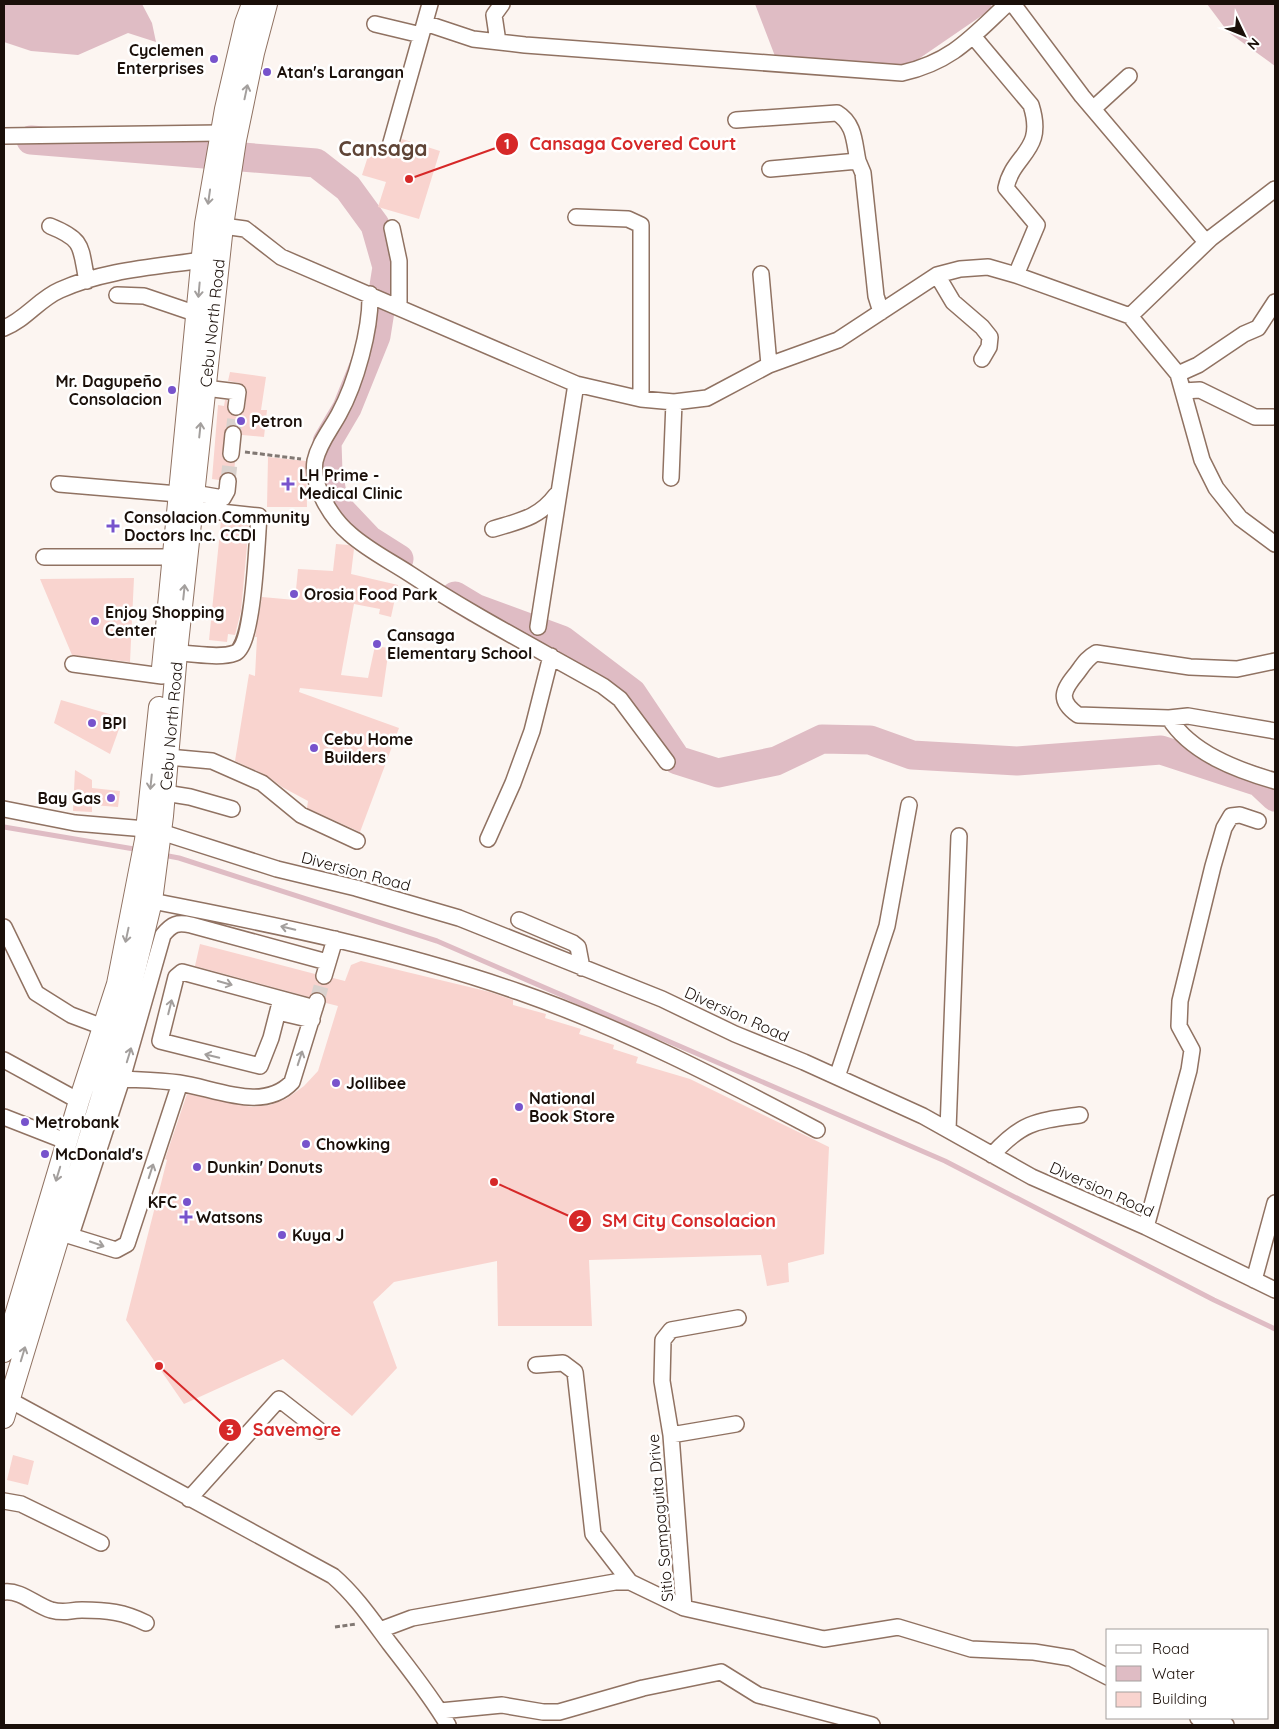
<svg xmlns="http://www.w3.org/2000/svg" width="1279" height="1729" viewBox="0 0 1279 1729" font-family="Quicksand,sans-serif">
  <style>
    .water { fill: #dfbcc4 }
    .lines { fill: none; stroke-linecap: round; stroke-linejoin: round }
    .stream { stroke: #dfbcc4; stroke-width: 5 }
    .river { stroke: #dfbcc4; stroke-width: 29 }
    .building { fill: #f9d4cf }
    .minor-tunnel { stroke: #dad2ce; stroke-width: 15; stroke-dasharray: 15 8; stroke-linecap: butt }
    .minor-casing { stroke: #907262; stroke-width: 18 }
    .major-casing { stroke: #907262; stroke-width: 22 }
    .path { stroke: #817873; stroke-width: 3; stroke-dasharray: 5 2.5; stroke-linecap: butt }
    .minor { stroke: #fff; stroke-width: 15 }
    .major { stroke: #fff; stroke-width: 20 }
    .oneway { stroke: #a39f9d }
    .poi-dot { fill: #7753cc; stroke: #fff; stroke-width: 2 }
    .labels { text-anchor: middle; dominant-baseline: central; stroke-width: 5; stroke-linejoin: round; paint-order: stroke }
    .poi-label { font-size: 16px; font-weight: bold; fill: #1a0f09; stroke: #fff; text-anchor: start }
    .street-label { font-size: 16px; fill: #1a0f09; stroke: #fff }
    .district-label { font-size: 21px; font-weight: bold; fill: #5f4436; stroke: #fff }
    .leader { fill: none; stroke: #d62828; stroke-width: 2 }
    .callout-dot { fill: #d62828; stroke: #fff; stroke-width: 2 }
    .mark-label { font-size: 15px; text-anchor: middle; font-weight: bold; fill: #fff }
    .callout-label { font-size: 18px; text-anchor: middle; font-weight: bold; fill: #d62828; stroke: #fff; stroke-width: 5; stroke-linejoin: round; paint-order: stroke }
  </style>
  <rect width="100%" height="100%" fill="#fcf5f1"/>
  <path class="water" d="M4,4H142L152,23L156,42L128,33L78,55L31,51L4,42Z
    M755,4H992L990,10L901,71L778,64Z
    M1207,4H1275V66L1228,32Z"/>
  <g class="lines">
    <path class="stream" d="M4,827L140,850
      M163,855L179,858L437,941L945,1161L1214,1300L1275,1329"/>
    <path class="river" d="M31,140L316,163L348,188L375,225L387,267L376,336L347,408L327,442L328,473L334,503L369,540L399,559
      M455,596L475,608L562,640L632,693L677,760L718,773L776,761L822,739L870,740L912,755L1017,761L1161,750L1259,782L1275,797"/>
  </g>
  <path class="building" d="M402,139L440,151L419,219L378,207L386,182L362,175L370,150L394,157Z
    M230,372L266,377L261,410H267L264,437L242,435L241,430L234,425L226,428L222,457L230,463L235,462L234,474L225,472L219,480L212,479L218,405L224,406L225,400H227L228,411L235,416L243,413L245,408L247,389L240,383L228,381Z
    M268,457L306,461L307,507H267Z
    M221,521L249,524L241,611L235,635L228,634L227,642L209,640Z
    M336,544L349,545L354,549L351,574L398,585L391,617L379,614L380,609L354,604L341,675L368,678L375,646L389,648L382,697L300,688L299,692L399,728L360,832L307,808L308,801L282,787L266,775L235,761L249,674L255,676L257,637H255L262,597L295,600L298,569L333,571Z
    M134,578L130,662L72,655L40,579Z
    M61,700L123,718L110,754L54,723Z
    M75,770L92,780V788L120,791L118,807L92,805V812L73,811Z
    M200,944L315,974L317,982L322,985L330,983L333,978L345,981L351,965L361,961L490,992L513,1000V1005L546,1014L545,1018L581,1029L579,1034L614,1045L613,1049L638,1057L636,1063L690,1079L829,1147L824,1254L788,1263L789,1282L767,1286L761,1255L589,1260L592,1326H498L497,1261L394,1282L373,1302L397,1368L352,1416L283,1359L184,1404L126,1320L167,1160L165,1159L187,1094L252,1107L270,1105L286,1099L304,1086L318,1071L338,1006L326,1003L324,995L319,992H314L309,997L195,966Z
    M13,1455L34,1461L28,1485L7,1480Z"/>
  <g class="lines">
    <path class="minor-tunnel" d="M233,434L236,407
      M228,481L231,454
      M317,1001L324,976"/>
    <g class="minor-casing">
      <path id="minor" d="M1013,4L1082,96L1206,242
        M425,23L473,39L525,45L902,73C951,62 971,38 1006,5L1012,4
        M375,24L421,35
        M973,36L1031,105C1046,152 1013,153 1006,188L1037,225L1016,275
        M498,42L494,15L502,4
        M1094,108L1129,76
        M736,120L837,113C855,124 854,142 858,161
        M4,136L220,133
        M390,146L430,4
        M770,169L858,161L863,173L876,296L881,312
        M576,217L628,219L641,225V399
        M50,226C85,240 80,247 87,281
        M223,226L245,229L281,257L576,384L641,399L674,402L707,398L769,365L838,340L937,275L960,269L988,267L1016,275L1130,316L1178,374L1202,460L1216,488L1240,518L1275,544
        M392,228L399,261V306
        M761,274L769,365
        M937,275L953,302L982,327L990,337L989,347L982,359
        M370,294C371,329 356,383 339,414C331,429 319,443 315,461C311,486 332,519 350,534C368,550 390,561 410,574C472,615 538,649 603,686L620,699L667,762
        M117,295L144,296L197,314
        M1130,316L1211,238L1275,189
        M4,328C25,320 39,299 60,290C104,270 155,267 202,260
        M1178,374L1198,365L1244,334L1258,328L1275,302
        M205,388L238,392L236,407
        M1183,391L1200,390L1255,417H1273
        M231,454L233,434
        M671,478L674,402
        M59,484L178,494
        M194,493L223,498L227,491L228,481
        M493,529C519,521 539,518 556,495
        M44,557H171
        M538,627L576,384
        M177,653C194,653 219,659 235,653C254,646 257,538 259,516L193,509
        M1275,661L1237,669L1190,667L1096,653C1087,658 1083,665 1077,673C1063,690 1057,700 1078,715L1169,718L1188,716L1275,731
        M73,664L162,676
        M1169,718C1191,753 1237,770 1275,781
        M168,757L212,761L262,783L301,815L357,841
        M165,793L190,797L232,809
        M4,809L75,823L146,829
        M161,832L277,869L356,888L459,918L662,999L735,1034L804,1062L923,1116L1032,1177L1146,1227L1275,1290
        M488,839L513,783L532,731L551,656
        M152,901C276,925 399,950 519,992C622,1028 721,1079 817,1130
        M519,920L573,943L578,947L582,968
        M4,927L36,993L71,1015L103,1027
        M324,976L335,939
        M281,999L271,1038L260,1066L160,1041L176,977L182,972L315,1008
        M278,1012L312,1020
        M4,1060L79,1101
        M837,1077L887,926L909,805
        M122,1079C141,1080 160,1080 179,1083C215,1088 263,1113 292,1082L317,1001
        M4,1117L68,1142
        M948,1130L959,836
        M992,1155C1023,1121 1037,1121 1080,1115
        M1146,1227L1189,1070L1192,1050L1179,1026L1180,1001L1213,866L1224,828L1231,816L1240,815L1258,821
        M61,1233L116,1250L127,1244L180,1083
        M71,1235L122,1079L163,935C172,924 177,922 191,925L327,962
        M1254,1280L1275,1203
        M738,1318L671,1330L663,1340L662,1381L671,1435L684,1608L824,1639L898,1627L971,1649L1034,1652L1071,1658L1108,1677
        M536,1365L563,1363L575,1372L593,1534L630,1582
        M4,1397L333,1576C356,1596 372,1620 390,1644C410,1670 431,1696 448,1725
        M671,1435L736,1424
        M189,1499L279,1399L320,1431
        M4,1501L21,1504L101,1543
        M4,1592C21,1590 35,1605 51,1610C66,1614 68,1610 82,1610C107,1610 124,1612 146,1623
        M380,1630L412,1618L615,1582H630L684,1608
        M440,1711L502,1705L543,1712H559L643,1688L721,1672L758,1695L872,1725
        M1198,1718L1226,1725"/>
    </g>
    <g class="major-casing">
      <path id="major" d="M162,668L205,224L225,109L245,23L252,4
        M4,1352L79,1101L117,984L145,840L159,707
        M4,1418L116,1049L152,901L163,816L177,653L223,226L236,140L254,53L267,4"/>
    </g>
    <path class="path" d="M245,452L301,459
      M335,1627L356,1624"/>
    <use href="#minor" class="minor"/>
    <use href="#major" class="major"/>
  </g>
  <defs><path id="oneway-shaft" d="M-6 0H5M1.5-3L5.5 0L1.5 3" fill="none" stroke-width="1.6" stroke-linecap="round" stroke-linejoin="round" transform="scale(1.25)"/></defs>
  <g class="oneway">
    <use href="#oneway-shaft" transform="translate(246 92) rotate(-78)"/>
    <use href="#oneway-shaft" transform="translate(209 197) rotate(98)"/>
    <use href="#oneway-shaft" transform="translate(199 290) rotate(95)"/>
    <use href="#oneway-shaft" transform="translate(200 430) rotate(-84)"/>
    <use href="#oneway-shaft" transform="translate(184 592) rotate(-84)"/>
    <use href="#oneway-shaft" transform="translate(151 782) rotate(96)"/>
    <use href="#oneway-shaft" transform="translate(288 928) rotate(-167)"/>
    <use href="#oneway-shaft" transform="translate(127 935) rotate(102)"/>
    <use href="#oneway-shaft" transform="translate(225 983) rotate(16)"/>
    <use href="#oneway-shaft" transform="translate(170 1007) rotate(-76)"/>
    <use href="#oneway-shaft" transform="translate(129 1055) rotate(-73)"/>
    <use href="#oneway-shaft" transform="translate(212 1056) rotate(-166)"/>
    <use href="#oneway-shaft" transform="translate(300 1058) rotate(-72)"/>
    <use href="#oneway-shaft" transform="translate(151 1171) rotate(-72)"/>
    <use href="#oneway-shaft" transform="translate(58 1174) rotate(107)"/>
    <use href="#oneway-shaft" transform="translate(97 1244) rotate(19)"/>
    <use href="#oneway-shaft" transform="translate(23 1354) rotate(-73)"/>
  </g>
  <g class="poi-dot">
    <circle cx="214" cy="59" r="5"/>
    <circle cx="267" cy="72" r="5"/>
    <circle cx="172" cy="390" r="5"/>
    <circle cx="241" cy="421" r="5"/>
    <path d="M285.5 476.5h5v5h5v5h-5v5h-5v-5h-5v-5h5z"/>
    <path d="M110.5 518.5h5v5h5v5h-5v5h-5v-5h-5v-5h5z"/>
    <circle cx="294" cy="594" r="5"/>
    <circle cx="95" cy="621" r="5"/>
    <circle cx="377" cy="644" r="5"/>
    <circle cx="92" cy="723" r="5"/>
    <circle cx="314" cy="748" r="5"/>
    <circle cx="111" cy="798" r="5"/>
    <circle cx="336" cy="1083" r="5"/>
    <circle cx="519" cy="1107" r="5"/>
    <circle cx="25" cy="1122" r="5"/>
    <circle cx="306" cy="1144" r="5"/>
    <circle cx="45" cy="1154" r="5"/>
    <circle cx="197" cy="1167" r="5"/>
    <circle cx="187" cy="1202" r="5"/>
    <path d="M183.5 1209.5h5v5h5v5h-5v5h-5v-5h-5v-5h5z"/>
    <circle cx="282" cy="1235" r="5"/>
  </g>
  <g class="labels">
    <g class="poi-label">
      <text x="204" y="50" text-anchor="end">Cyclemen<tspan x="204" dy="18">Enterprises</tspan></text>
      <text x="277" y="72">Atan's Larangan</text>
      <text x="162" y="381" text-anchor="end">Mr. Dagupeño<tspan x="162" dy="18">Consolacion</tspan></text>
      <text x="251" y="421">Petron</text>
      <text x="299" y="475">LH Prime -<tspan x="299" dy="18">Medical Clinic</tspan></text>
      <text x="124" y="517">Consolacion Community<tspan x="124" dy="18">Doctors Inc. CCDI</tspan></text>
      <text x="304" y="594">Orosia Food Park</text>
      <text x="105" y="612">Enjoy Shopping<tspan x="105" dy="18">Center</tspan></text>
      <text x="387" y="635">Cansaga<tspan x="387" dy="18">Elementary School</tspan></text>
      <text x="102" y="723">BPI</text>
      <text x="324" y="739">Cebu Home<tspan x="324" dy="18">Builders</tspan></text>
      <text x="101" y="798" text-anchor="end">Bay Gas</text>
      <text x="346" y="1083">Jollibee</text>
      <text x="529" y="1098">National<tspan x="529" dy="18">Book Store</tspan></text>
      <text x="35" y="1122">Metrobank</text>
      <text x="316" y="1144">Chowking</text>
      <text x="55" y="1154">McDonald's</text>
      <text x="207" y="1167">Dunkin' Donuts</text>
      <text x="177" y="1202" text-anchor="end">KFC</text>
      <text x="196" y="1217">Watsons</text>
      <text x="292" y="1235">Kuya J</text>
    </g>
    <g class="street-label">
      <text transform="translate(212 323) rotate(-84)">Cebu North Road</text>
      <text transform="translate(171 726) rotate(-85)">Cebu North Road</text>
      <text transform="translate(356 871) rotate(15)">Diversion Road</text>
      <text transform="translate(737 1014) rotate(24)">Diversion Road</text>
      <text transform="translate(1102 1189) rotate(24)">Diversion Road</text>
      <text transform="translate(660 1518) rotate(-95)">Sitio Sampaguita Drive</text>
    </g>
    <g class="district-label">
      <text x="383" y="148">Cansaga</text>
    </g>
  </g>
  <path class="leader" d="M409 179L507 144M494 1182L580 1221M159 1366L230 1430"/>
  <g class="callout-dot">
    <circle cx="409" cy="179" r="5"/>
    <circle cx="494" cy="1182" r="5"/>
    <circle cx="159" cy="1366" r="5"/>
    <circle cx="507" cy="144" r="12"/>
    <circle cx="580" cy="1221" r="12"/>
    <circle cx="230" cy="1430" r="12"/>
  </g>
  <g class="mark-label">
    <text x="507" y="149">1</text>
    <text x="580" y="1226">2</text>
    <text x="230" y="1435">3</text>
  </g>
  <g class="callout-label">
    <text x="633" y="150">Cansaga Covered Court</text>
    <text x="689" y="1227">SM City Consolacion</text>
    <text x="297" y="1436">Savemore</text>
  </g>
  <rect width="1279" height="1729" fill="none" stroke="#1a0f09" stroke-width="10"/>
  <rect x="1106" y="1629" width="162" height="90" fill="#ffffff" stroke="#a39f9d"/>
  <rect x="1116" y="1645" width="25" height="8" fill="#ffffff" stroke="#a39f9d"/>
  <text x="1152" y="1654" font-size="15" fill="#1a0f09">Road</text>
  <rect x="1116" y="1666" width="25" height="15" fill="#dfbcc4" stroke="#a39f9d"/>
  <text x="1152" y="1679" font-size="15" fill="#1a0f09">Water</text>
  <rect x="1116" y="1692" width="25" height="15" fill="#f9d4cf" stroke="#a39f9d"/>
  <text x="1152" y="1704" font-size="15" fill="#1a0f09">Building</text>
  <g transform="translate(1244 35) rotate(133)" stroke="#ffffff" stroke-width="4" paint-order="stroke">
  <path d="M0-4L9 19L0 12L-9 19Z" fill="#1a0f09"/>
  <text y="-8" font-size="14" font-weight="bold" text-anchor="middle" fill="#1a0f09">N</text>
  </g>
</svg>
